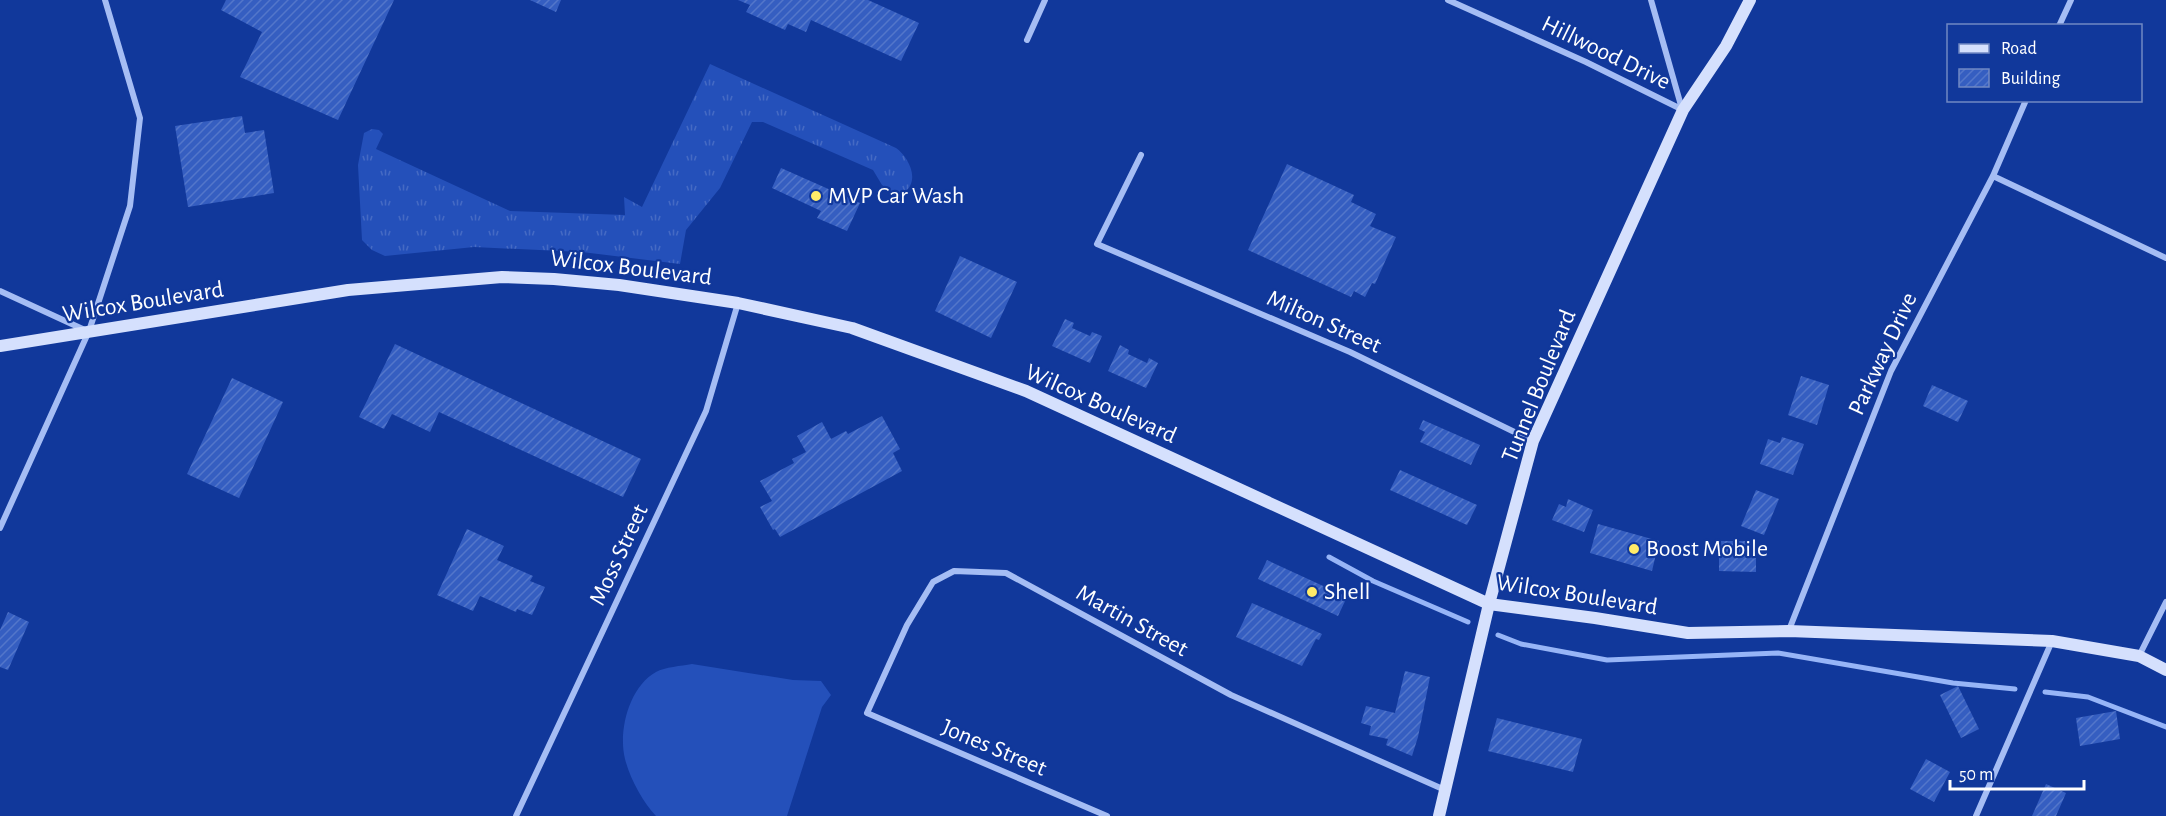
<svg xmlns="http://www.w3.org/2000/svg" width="2166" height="816" viewBox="0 0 2166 816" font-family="'Alegreya Sans',sans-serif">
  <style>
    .grass { fill: url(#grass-tufts) }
    .garden { fill: #2450ba }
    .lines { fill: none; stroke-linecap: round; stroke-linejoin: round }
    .stream { stroke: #97b5f7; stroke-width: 5 }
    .building { fill: url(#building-hatch) }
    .minor { stroke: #a5bdf4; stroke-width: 6 }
    .secondary { stroke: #d5e0fd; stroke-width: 12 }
    .poi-dot { fill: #ffeb69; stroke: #11389b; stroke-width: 2 }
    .labels { text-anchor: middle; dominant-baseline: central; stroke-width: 4.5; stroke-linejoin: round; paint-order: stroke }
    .street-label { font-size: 24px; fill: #fff; stroke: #11389b }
    .poi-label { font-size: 24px; fill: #fff; stroke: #11389b; text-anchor: start }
  </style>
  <defs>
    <pattern id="grass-tufts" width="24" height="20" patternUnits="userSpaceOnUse" patternTransform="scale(1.5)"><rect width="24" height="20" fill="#2450ba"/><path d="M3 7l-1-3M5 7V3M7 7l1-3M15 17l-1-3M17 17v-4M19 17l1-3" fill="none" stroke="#456ac4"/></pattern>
    <pattern id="building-hatch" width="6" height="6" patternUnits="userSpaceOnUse" patternTransform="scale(1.5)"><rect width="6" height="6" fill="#355ec1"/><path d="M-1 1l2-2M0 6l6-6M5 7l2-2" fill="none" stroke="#5376ca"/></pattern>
  </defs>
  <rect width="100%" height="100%" fill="#11389b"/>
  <path class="grass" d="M710,64L896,148C906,155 917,173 910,186C908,190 902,194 899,196L882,185L873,170L763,122H752L720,188L686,230L680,264L582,252L474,247L385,256L372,250L362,240L358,165L364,133L372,129L379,130L383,134L376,149L510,211L625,215L624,197L642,207Z"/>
  <path class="garden" d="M692,664L793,680L821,681L831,695L822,707L787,816H656C643,802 630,779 625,759C618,731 629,687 656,672C665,667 681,666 692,664Z"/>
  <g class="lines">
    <path class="stream" d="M1329,557L1373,581L1468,622
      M1498,635L1521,644L1607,660L1778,653L1953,683L2015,689
      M2045,692L2088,697L2166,727"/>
  </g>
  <path class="building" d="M226,0H394L338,120L240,77L262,32L221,10Z
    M530,0H561L556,12Z
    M738,0H868L919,23L901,61L811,20L806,32L788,24L785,30L746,12L750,5Z
    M242,116L245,133L264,130L274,193L188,207L175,126Z
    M1287,164L1354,195L1351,202L1376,214L1370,226L1396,237L1375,284L1372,283L1365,297L1354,291L1351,297L1248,250Z
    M781,168L860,203L847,231L817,218L821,211L772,188Z
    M960,256L1017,282L991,338L935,311Z
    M1065,319L1074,323L1072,328L1090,336L1092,332L1102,336L1090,363L1052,346Z
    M395,344L641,459L623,497L439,412L430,432L392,414L384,429L359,417Z
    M1120,345L1129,350L1128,354L1147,363L1149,358L1158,363L1146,388L1108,371Z
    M1801,376L1829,385L1817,425L1788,415Z
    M232,378L283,402L239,498L187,474Z
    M1932,385L1968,401L1958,422L1923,406Z
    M882,416L900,449L893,453L902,471L780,537L775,529L773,530L760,507L772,501L760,481L794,463L792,459L806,452L797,436L822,422L831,439L846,431L848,434Z
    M1423,420L1480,445L1471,465L1420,442L1425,432L1419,429Z
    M1782,437L1804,444L1793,475L1760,464L1768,439L1780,443Z
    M1400,470L1477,505L1467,525L1390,490Z
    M1756,490L1779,499L1764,535L1741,526Z
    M1568,499L1593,510L1584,532L1552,520L1559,504L1566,507Z
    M1598,524L1659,541L1652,571L1590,553Z
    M467,529L504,546L497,560L533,576L530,581L545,587L532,615L517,609L516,612L480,596L473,611L437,595Z
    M1719,541H1756V572L1719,571Z
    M1267,560L1347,597L1338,616L1258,579Z
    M1252,603L1322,634L1319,640L1316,639L1302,666L1236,637Z
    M8,612L29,622L8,670L0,667V630Z
    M1405,671L1430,677L1418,737L1412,756L1386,745L1388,739L1369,735L1371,726L1361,723L1366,706L1395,713Z
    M1958,686L1979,729L1961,738L1940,695Z
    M2116,711L2120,739L2080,746L2076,718Z
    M1497,718L1582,739L1573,772L1488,751Z
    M1926,759L1950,772L1934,802L1910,789Z
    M2046,784L2066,793L2056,816H2032Z"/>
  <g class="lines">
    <path class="minor" d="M1448,0L1586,62L1683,110
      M1651,0L1682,109
      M2059,26L2071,0
      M1027,40L1045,0
      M1141,155L1097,244L1350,352L1533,441
      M1993,176L2166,258
      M0,291L87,331
      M0,528L89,331L130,206L140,118L105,0
      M1789,630L1891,371L1993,176L2026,100
      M2139,656L2166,602
      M516,816L706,411L738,303
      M1107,816L867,713L907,625L933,582L954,571L1006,573L1231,695L1445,790
      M1976,816L2052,641"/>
    <path class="secondary" d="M0,346L348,290L502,277L554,279L619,285L738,303L852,328L1026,391L1489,604L1595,618L1688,633L1789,631L2052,641L2139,656L2166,670
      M1439,816L1489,604L1533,441L1683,110L1726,46L1750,0"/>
  </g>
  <g class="poi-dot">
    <circle cx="816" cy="196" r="6"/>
    <circle cx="1634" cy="549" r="6"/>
    <circle cx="1312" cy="592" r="6"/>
  </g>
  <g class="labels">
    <g class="street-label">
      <text transform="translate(1606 53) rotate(26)">Hillwood Drive</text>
      <text transform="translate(631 268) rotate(7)">Wilcox Boulevard</text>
      <text transform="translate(143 302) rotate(-9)">Wilcox Boulevard</text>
      <text transform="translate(1324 322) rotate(24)">Milton Street</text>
      <text transform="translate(1883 354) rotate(-65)">Parkway Drive</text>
      <text transform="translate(1539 386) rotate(-68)">Tunnel Boulevard</text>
      <text transform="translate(1101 404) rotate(24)">Wilcox Boulevard</text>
      <text transform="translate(619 555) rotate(-65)">Moss Street</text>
      <text transform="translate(1577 595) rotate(9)">Wilcox Boulevard</text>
      <text transform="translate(1132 621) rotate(29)">Martin Street</text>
      <text transform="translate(994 748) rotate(23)">Jones Street</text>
    </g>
    <g class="poi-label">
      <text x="828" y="196">MVP Car Wash</text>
      <text x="1646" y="549">Boost Mobile</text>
      <text x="1324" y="592">Shell</text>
    </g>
  </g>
  <rect x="1947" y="24" width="195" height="78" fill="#11389b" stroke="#7088c3" stroke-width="1.5"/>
  <rect x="1959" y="44" width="30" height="9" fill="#d5e0fd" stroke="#7088c3" stroke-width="1.5"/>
  <text x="2001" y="54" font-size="18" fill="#ffffff">Road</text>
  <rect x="1959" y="69" width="30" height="18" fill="url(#building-hatch)" stroke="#7088c3" stroke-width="1.5"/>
  <text x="2001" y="84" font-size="18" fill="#ffffff">Building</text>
  <path d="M1950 780v9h134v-9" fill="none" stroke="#ffffff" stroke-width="3"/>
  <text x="1959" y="780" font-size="18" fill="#ffffff" stroke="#11389b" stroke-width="4.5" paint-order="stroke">50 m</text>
</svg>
